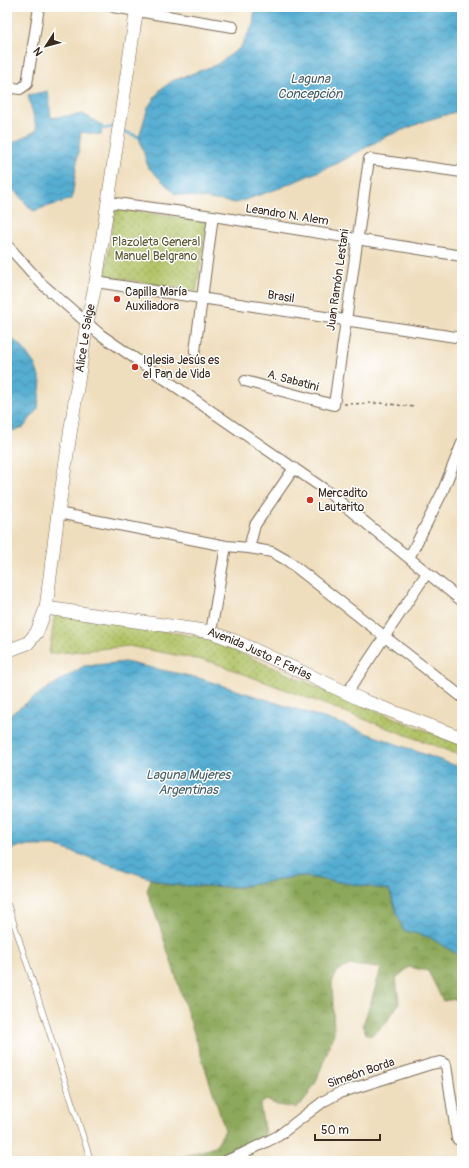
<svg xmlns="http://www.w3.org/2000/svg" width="469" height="1168" viewBox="0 0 469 1168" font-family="Pangolin,sans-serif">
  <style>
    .forest { fill: url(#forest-crowns); stroke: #64693c }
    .park { fill: url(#park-dots); stroke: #767642 }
    .water { fill: url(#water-waves); stroke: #486c78 }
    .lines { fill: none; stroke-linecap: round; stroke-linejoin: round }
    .stream { stroke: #55add2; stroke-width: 2.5 }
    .service-casing { stroke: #7a6956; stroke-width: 6 }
    .minor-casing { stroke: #7a6956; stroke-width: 12 }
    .tertiary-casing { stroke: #7a6956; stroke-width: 14 }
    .path { stroke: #7a6956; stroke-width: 1.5; stroke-dasharray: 3 3; stroke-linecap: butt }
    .service { stroke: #fff; stroke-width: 5 }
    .minor { stroke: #fff; stroke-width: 10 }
    .tertiary { stroke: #fff; stroke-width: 13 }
    .poi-dot { fill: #c8321e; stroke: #fff; stroke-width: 1.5 }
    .labels { text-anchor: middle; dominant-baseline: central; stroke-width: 3; stroke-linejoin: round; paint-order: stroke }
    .street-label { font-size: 12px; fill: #3b2a1e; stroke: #fff }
    .park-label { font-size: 12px; fill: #5e5833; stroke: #fff }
    .poi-label { font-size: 12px; fill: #3b2a1e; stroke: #fff; text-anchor: start }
    .water-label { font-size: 13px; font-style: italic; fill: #455e66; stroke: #fff }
  </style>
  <defs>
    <pattern id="forest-crowns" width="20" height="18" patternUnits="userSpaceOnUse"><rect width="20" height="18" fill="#8ca85a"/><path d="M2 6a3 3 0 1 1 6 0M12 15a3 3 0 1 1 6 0" fill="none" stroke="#74894a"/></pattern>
    <pattern id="park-dots" width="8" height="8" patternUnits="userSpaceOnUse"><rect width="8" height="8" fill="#b1c265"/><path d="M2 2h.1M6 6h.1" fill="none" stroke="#919e53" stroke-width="1.8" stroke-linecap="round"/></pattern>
    <pattern id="water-waves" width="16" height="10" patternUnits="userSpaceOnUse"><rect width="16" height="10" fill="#55add2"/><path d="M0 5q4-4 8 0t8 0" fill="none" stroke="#488daa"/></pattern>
  </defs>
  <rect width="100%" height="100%" fill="#fff"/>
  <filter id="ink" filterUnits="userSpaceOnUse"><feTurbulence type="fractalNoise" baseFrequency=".025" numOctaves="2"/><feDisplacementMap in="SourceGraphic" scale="8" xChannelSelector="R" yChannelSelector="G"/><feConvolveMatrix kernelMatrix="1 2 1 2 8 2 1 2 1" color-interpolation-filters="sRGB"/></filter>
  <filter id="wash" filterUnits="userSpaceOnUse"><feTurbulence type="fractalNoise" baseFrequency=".012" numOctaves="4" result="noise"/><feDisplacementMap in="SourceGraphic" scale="16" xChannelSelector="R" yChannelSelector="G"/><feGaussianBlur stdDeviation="0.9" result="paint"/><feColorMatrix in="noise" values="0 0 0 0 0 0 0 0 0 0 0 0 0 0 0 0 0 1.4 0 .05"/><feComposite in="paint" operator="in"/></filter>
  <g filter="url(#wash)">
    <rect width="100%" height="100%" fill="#efdebd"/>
    <path class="forest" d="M300,876L390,890L403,930L429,937L462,957V998L443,1001L428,971L409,967L396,978L399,1003L385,1024L371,1036L366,1034L363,1024L371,1002L381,968L350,965L338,971L332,982L334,1033L316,1082L305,1100L296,1108L277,1105L266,1100L260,1105L265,1135L233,1148L213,1161H168L215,1147L225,1130L160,927L147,891L151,879L170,885L239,887Z"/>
    <path class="park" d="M115,208L207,222L196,291L105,276Z
      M55,613L206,638L331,693L462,745V756L212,662L129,646L49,654Z"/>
    <path class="water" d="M255,7H462V110L428,120L385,137L338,163L280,188L236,203L175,194L148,167L139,137L148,107L161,89L174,80L216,65L240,48L253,25Z
      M48,91L51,118L83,114L102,125L101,135L81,132L72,199L33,211L7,183V146L37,130L28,95Z
      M7,334L23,348L35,365L41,382L38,408L24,427L9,432H7Z
      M125,662L199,678L339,723L462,768V957L429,937L403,930L389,890L300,876L239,887L170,885L55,846H21L7,851V717L43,691L84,666Z"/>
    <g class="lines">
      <path class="stream" d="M102,129L113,127
        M123,131L139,137"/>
    </g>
  </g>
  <g filter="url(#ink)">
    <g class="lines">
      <g class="service-casing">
        <path id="service" d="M8,905L91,1161"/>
      </g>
      <g class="minor-casing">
        <path id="minor" d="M113,7L233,27
          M7,87L20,89L27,84L39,7
          M108,202L213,216L462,256
          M7,245L42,284L101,335L324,489L462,601
          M96,282L462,338
          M195,351L213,216
          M245,381L334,405L369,159L462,172
          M58,513L226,546L249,548L272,552L288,561L462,697
          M249,548L255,525L294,468
          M409,558L442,493L462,443
          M211,632L226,546
          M347,693L427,573
          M226,1161L244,1153L278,1136L324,1101L339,1093L431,1064L441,1062L446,1065L457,1139"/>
      </g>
      <g class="tertiary-casing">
        <g id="tertiary">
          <path id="s1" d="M46,608L211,632L235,641L362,700L462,738"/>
          <path id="s2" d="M7,651L28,643L37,632L46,608L58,513L87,322L96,282L137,7"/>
        </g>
      </g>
      <path class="path" d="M344,404L380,403L415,407"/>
      <use href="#service" class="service"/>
      <use href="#minor" class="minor"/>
      <use href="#tertiary" class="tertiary"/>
    </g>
  </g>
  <g class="poi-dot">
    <circle cx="117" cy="299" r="4"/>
    <circle cx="135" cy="367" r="4"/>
    <circle cx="310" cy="500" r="4"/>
  </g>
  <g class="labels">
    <g class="street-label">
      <text transform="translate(287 215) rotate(9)">Leandro N. Alem</text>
      <text transform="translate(338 280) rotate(-82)">Juan Ramón Lestani</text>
      <text transform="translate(281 297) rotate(9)">Brasil</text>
      <text stroke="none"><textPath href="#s2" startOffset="335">Alice Le Saige</textPath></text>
      <text transform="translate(293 381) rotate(15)">A. Sabatini</text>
      <text stroke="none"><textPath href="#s1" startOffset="220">Avenida Justo P. Farías</textPath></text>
      <text transform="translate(361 1073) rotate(-19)">Simeón Borda</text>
    </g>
    <g class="park-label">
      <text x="156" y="242">Plazoleta General<tspan x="156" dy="14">Manuel Belgrano</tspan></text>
    </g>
    <g class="poi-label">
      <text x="125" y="292">Capilla María<tspan x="125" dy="14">Auxiliadora</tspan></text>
      <text x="143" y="360">Iglesia Jesús es<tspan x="143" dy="14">el Pan de Vida</tspan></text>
      <text x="318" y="493">Mercadito<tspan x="318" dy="14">Lautarito</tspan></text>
    </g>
    <g class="water-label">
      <text x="310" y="79">Laguna<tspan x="310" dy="15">Concepción</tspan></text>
      <text x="188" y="775">Laguna Mujeres<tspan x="188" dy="15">Argentinas</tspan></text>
    </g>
  </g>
  <rect width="469" height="1168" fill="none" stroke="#fff" stroke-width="24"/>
  <g transform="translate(46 46) rotate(234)" stroke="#ffffff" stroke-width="3" paint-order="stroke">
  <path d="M0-3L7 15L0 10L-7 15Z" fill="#3b2a1e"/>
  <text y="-6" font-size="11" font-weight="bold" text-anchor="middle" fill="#3b2a1e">N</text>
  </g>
  <path d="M315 1134v6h65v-6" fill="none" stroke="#3b2a1e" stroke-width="2"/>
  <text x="321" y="1134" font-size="12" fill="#3b2a1e" stroke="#ffffff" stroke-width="3" paint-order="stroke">50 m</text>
</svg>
